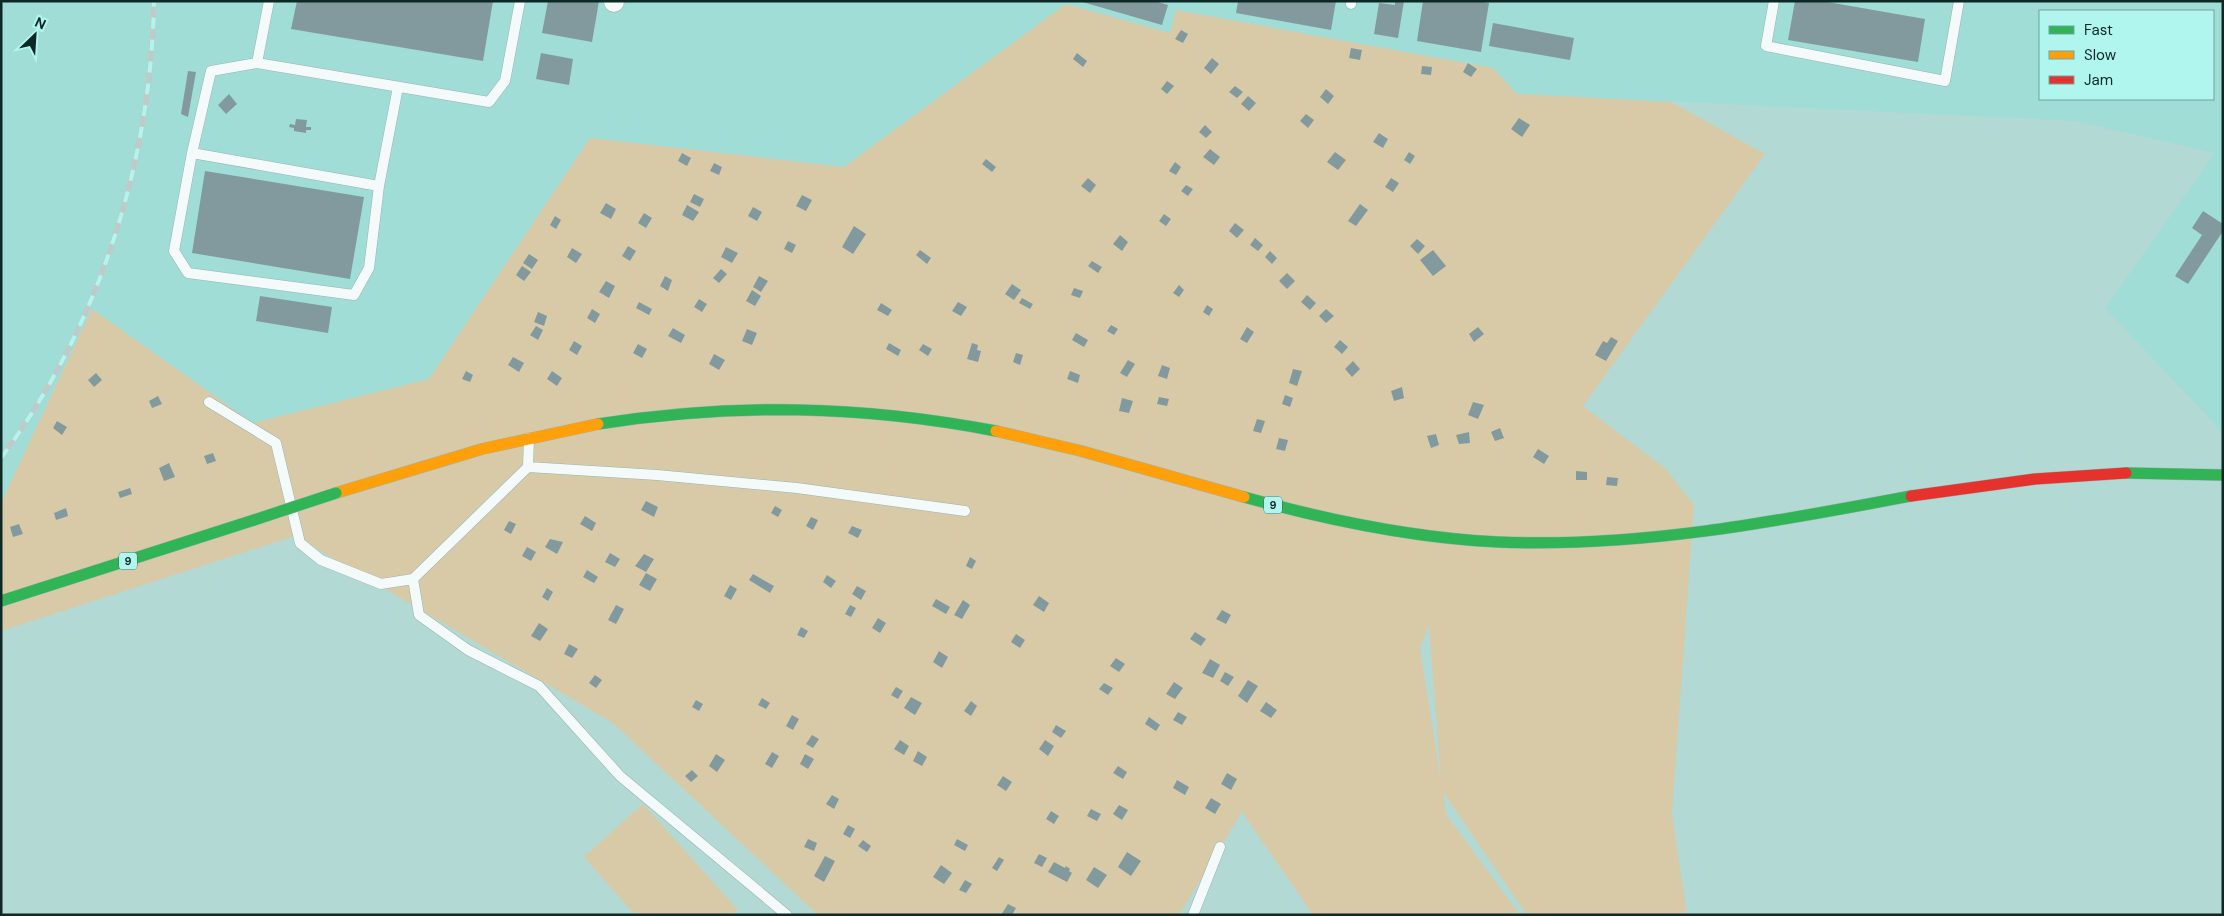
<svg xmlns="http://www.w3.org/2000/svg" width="2224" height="916" viewBox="0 0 2224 916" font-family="'DM Sans',sans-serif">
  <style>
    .built { fill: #a0ddd6; fill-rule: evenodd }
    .green { fill: #d9caa7; fill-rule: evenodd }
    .building { fill: #829a9e }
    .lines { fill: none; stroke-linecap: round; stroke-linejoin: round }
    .lane-casing { stroke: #96b4b0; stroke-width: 11 }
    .street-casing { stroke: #96b4b0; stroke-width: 21 }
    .fast-casing { stroke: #96b4b0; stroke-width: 12 }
    .slow-casing { stroke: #96b4b0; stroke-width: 12 }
    .jam-casing { stroke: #96b4b0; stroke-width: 12 }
    .lane { stroke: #f4f9f9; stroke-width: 10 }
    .street { stroke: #f4f9f9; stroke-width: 20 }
    .fast { stroke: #30b455; stroke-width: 11 }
    .slow { stroke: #ff9f0a; stroke-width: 11 }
    .jam { stroke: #e5322d; stroke-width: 11 }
    .rail-casing { stroke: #bfcbc9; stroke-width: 5.5 }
    .rail { stroke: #b1f6ee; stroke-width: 4; stroke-dasharray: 11; stroke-linecap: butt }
    .fast-bridge-casing { stroke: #96b4b0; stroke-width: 12; stroke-linecap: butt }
    .fast-bridge { stroke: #30b455; stroke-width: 11 }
    .labels { text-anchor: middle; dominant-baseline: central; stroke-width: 5; stroke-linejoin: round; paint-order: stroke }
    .shield { fill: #b1f6ee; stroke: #3e6662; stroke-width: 1 }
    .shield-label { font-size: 11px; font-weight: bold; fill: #0c2926 }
  </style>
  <rect width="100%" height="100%" fill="#b3d9d4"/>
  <path class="built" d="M1,1H2223V433L2105,308L2215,153L2074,121L1517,94L1493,68L1176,10L1171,33L1066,4L844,167L590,138L429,379L253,423L91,310L1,503ZM2040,11H2213V99H2040Z"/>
  <path class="green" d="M1066,4L1170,33L1176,10L1493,68L1517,94L1671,102L1765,154L1583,406L1666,469L1694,505L1672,814L1687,915H1527L1443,792L1446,814L1520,915H1313L1242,812L1179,915H818L613,723L295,536L1,631V503L92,309L253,423L429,379L590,138L844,167ZM1429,625L1441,781L1420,648Z
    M643,804L738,910L733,915H635L584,857Z"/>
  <path class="building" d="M297,1H493L483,61L291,29Z
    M548,1H599L592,42L542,33Z
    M1079,1H1155L1168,5L1162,25Z
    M1238,1H1336L1331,30L1236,13Z
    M1395,1H1404L1398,38L1374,34L1379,3L1395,5Z
    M1423,1H1478L1489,3L1481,52L1417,41Z
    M1795,1H1822L1925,19L1918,62L1788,40Z
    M1493,23L1574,38L1570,60L1489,46Z
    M1181,30L1188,34L1183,43L1175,39Z
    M1351,48L1362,50L1360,60L1349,58Z
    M541,53L573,59L569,85L536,79Z
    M1077,53L1087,61L1083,67L1073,59Z
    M1212,58L1219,64L1211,74L1204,68Z
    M1468,63L1477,69L1471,77L1463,72Z
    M1422,66L1432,67L1431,75L1421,74Z
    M188,71L196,72L188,117L181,114Z
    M1167,81L1174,86L1167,94L1161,89Z
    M1235,86L1243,92L1237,98L1229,92Z
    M1326,89L1334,96L1328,104L1320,97Z
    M229,94L237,104L226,114L218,105Z
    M1248,96L1256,103L1249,111L1241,104Z
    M1306,114L1314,120L1308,128L1300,121Z
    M1519,118L1530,125L1522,137L1511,129Z
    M296,119L307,120L306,127H311V130H306V133L294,131V128L289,127L290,124L295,125Z
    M1205,125L1212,132L1206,138L1199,132Z
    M1379,133L1388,139L1383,148L1373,142Z
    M1210,149L1220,157L1214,165L1203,157Z
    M1335,152L1346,160L1338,170L1327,162Z
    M1409,152L1415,156L1410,164L1404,160Z
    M682,153L691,158L687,166L678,161Z
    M986,159L996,167L992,172L982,164Z
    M1175,162L1181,167L1176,175L1169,171Z
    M714,163L722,167L719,175L710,171Z
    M205,171L364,197L350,279L192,253Z
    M1088,178L1096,185L1090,193L1081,186Z
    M1391,178L1399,183L1393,192L1385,187Z
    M1186,185L1193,189L1188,196L1181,191Z
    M694,194L704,199L700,207L690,202Z
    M802,195L812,200L806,211L796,206Z
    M606,203L616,209L611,219L600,213Z
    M1360,204L1368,210L1356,226L1348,221Z
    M687,205L699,212L693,221L682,215Z
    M753,207L762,212L757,221L748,216Z
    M2203,211L2223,224V231L2188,284L2175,276L2202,235L2192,228Z
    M644,213L652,218L646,228L638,223Z
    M1164,214L1171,219L1166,226L1159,221Z
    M555,216L561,220L556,229L550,225Z
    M1235,223L1244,230L1237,238L1229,231Z
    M854,226L866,234L853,254L842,247Z
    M1120,235L1128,242L1122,251L1113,244Z
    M1255,238L1263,245L1258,251L1250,245Z
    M1417,239L1425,246L1418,254L1410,246Z
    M788,241L796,245L792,253L784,249Z
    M628,246L636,251L630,261L622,256Z
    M726,247L738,253L732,263L721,257Z
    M572,248L582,254L576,263L567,257Z
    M920,250L931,258L927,264L916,255Z
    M1433,250L1446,266L1433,276L1420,260Z
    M1270,251L1277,258L1272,264L1265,257Z
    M529,254L538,260L532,269L523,263Z
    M1092,261L1102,267L1098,273L1088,266Z
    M522,266L531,272L524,281L516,275Z
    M721,269L727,274L719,283L713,278Z
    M1287,273L1295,281L1287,289L1279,281Z
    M665,276L672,280L668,291L660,286Z
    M759,276L768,281L761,292L753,287Z
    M606,281L615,286L609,298L599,292Z
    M1012,284L1021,290L1014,300L1005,294Z
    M1179,285L1184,290L1179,297L1173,293Z
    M1074,288L1083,291L1080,298L1071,295Z
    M752,290L761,296L755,306L746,301Z
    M1307,295L1316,303L1310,310L1301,302Z
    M260,296L332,307L328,333L256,321Z
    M1022,298L1033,304L1030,309L1019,303Z
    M699,299L707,304L702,312L694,307Z
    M639,302L652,309L649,315L636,308Z
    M958,302L967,307L961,316L952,311Z
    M881,303L892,310L888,316L877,310Z
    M1207,305L1213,309L1209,316L1203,312Z
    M592,309L600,314L595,323L587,318Z
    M1326,309L1334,316L1326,323L1319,316Z
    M538,312L547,316L544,326L534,322Z
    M1111,325L1118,329L1114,335L1107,331Z
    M536,326L543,330L538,340L530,335Z
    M1247,327L1254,332L1247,343L1240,339Z
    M1478,327L1484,334L1474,342L1469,334Z
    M673,328L685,335L681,343L668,336Z
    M747,329L757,333L752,345L742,341Z
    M1076,333L1088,340L1084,347L1072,340Z
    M1611,337L1618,341L1606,361L1595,355L1603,341L1607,343Z
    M1340,340L1348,347L1342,354L1334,347Z
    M574,341L582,346L577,355L569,350Z
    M889,343L901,350L898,356L886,349Z
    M972,343L978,345L977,350L981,351L978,362L967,359Z
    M638,344L647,349L642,358L633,353Z
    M923,344L932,349L928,356L919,350Z
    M1016,353L1023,355L1020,365L1013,362Z
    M714,354L725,360L719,370L709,364Z
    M513,357L524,363L519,372L508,365Z
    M1128,360L1135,364L1127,377L1120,373Z
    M1353,361L1360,369L1352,377L1345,369Z
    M1162,365L1170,368L1167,379L1158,376Z
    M1293,369L1302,371L1297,386L1289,383Z
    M466,371L473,375L470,382L462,379Z
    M552,371L562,378L557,386L547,379Z
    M1070,371L1080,375L1078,383L1067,379Z
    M96,373L102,380L94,387L88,380Z
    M1402,387L1404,398L1394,401L1391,391Z
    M1285,395L1293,398L1290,407L1282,404Z
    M158,396L162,404L152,408L149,401Z
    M1159,397L1169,399L1167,406L1157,404Z
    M1122,398L1133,401L1129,413L1119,411Z
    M1473,402L1484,405L1478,419L1468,415Z
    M1257,419L1265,421L1261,433L1253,431Z
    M57,421L67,427L62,435L53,428Z
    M1500,428L1504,438L1495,441L1491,432Z
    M1469,432L1470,443L1459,444L1456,435Z
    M1436,434L1439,445L1431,448L1427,436Z
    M1279,438L1288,440L1285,451L1276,449Z
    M1538,449L1549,456L1544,464L1533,457Z
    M213,453L216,461L207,464L204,456Z
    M169,463L175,477L164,481L159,468Z
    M1576,471L1587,472V480H1576Z
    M1607,477L1618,478L1617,486L1606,485Z
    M130,488L132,494L120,498L118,492Z
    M646,501L658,507L654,517L641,510Z
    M775,506L782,510L778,517L771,513Z
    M66,508L68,516L56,520L54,513Z
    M585,516L596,523L592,531L580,524Z
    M811,517L818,520L813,530L806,526Z
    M509,521L516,524L511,534L504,530Z
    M19,524L23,534L13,537L10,527Z
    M852,526L862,530L858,538L848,533Z
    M550,539L563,542L557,554L545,547Z
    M527,547L536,552L531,561L522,556Z
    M610,553L620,559L615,567L605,562Z
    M644,554L654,559L646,572L635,566Z
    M970,557L976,561L972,569L966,566Z
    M587,570L598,577L594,583L583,577Z
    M646,573L657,579L650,591L639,585Z
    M753,574L774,586L770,593L749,580Z
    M827,575L836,581L831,588L823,582Z
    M730,585L737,589L731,600L724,596Z
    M857,586L866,591L861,600L852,594Z
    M547,588L553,592L548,601L542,597Z
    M1039,596L1049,603L1044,612L1033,605Z
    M936,599L950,607L946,614L932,606Z
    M963,600L970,605L962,619L954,615Z
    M616,605L624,609L616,624L608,620Z
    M850,605L856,608L851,617L845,614Z
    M1222,610L1231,615L1226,624L1216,619Z
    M878,618L886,623L880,633L872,628Z
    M539,623L548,629L540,641L531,636Z
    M801,627L808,631L804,638L797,635Z
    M1195,632L1206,639L1201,646L1190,639Z
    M1016,634L1025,640L1020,648L1011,642Z
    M569,644L578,649L572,658L564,654Z
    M939,651L948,657L942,668L933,662Z
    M1116,658L1125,664L1119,672L1110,666Z
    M1210,659L1220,665L1213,678L1202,673Z
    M1225,672L1234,677L1228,686L1220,681Z
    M595,675L602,680L596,688L589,683Z
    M1248,680L1258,686L1247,703L1238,696Z
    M1174,682L1183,688L1175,699L1166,694Z
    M1104,683L1113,688L1108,695L1099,689Z
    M896,687L903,691L898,699L891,695Z
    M911,697L922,703L915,715L904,708Z
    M762,698L770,703L766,709L758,705Z
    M696,700L703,704L699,711L692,707Z
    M971,701L977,706L971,716L964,711Z
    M1266,702L1277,710L1271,718L1260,711Z
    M1178,712L1187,717L1182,725L1173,720Z
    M792,715L799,719L793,730L786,726Z
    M1149,717L1160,725L1156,731L1145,724Z
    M1056,725L1066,731L1061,738L1052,732Z
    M812,735L819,739L813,748L806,744Z
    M900,740L909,746L904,755L894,749Z
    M1045,740L1054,746L1048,756L1039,749Z
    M918,751L927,757L922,766L913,761Z
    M772,752L779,756L772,768L765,764Z
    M716,754L725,760L717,772L709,766Z
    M805,754L814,759L808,769L800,764Z
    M1118,766L1127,772L1123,779L1113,773Z
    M692,770L698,776L691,782L685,776Z
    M1227,773L1237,779L1231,790L1221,784Z
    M1003,776L1012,782L1006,791L997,785Z
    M1177,780L1189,787L1185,795L1173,788Z
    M832,795L839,799L834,809L826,804Z
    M1211,798L1221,804L1215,814L1205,808Z
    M1119,805L1128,810L1122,820L1113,814Z
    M1091,809L1101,814L1097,821L1087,816Z
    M1051,811L1059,816L1054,824L1046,819Z
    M848,825L855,829L850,838L843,834Z
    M808,839L817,843L814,851L804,847Z
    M957,839L968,845L965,851L954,845Z
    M863,840L871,846L867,852L858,846Z
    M1127,852L1141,861L1131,876L1118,867Z
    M1039,854L1047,858L1042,867L1034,863Z
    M825,856L835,861L824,882L814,876Z
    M999,857L1004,860L997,871L992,868Z
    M1054,862L1065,868L1066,866L1070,869L1069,871L1072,873L1067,882L1048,872Z
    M941,865L952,873L944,884L933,877Z
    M1094,867L1107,875L1098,888L1086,880Z
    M965,880L972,884L966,893L959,890Z
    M1008,904L1016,908L1012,915H1001Z"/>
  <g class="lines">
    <g class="lane-casing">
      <path id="lane" d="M269,1L257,63L489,102L505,81L520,1
        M1774,1L1766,46L1945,81L1959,1
        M1351,4V1
        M257,63L211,71L192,153L379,186L398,87
        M192,153L174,251L188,273L354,295L369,268L379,186
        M209,402L276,443L300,543L321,560L381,584L413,579
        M529,438L528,467L413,579L419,615L468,650L539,686L620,776L787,915
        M528,467L657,475L797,488L965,511
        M1193,915L1220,847"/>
    </g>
    <g class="street-casing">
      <path id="street" d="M614,2V1"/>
    </g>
    <g class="fast-casing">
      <path id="fast" d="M598,424C735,403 860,405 996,431
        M2126,473L2223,475
        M1244,497C1327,520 1412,538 1498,542C1638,548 1774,522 1911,496
        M1,601L254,520"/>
    </g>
    <g class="slow-casing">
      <path id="slow" d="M996,431L1081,451L1244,497
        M336,493L482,449L598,424"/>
    </g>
    <g class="jam-casing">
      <path id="jam" d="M1911,496L2035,479L2126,473"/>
    </g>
    <use href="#lane" class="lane"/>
    <use href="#street" class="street"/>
    <use href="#fast" class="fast"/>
    <use href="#slow" class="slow"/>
    <use href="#jam" class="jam"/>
    <g class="rail-casing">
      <path id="rail" d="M1,458C99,326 151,164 154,1"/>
    </g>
    <use href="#rail" class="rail"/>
    <g class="fast-bridge-casing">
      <path id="fast-bridge" d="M254,520L336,493"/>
    </g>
    <use href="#fast-bridge" class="fast-bridge"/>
  </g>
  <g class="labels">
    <g class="shield">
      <rect x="1264" y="496.5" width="18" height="17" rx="4"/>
      <rect x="119" y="552.5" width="18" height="17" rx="4"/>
    </g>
    <g class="shield-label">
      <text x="1273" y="505">9</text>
      <text x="128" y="561">9</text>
    </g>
  </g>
  <rect width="2224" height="916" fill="none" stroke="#0c2926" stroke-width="5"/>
  <rect x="2039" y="10" width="175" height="90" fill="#b1f6ee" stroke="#6fa49e"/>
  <rect x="2049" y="26" width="25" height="8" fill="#30b455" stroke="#6fa49e"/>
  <text x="2084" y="35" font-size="15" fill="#0c2926">Fast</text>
  <rect x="2049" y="51" width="25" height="8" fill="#ff9f0a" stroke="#6fa49e"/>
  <text x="2084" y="60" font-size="15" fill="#0c2926">Slow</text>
  <rect x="2049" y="76" width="25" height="8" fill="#e5322d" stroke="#6fa49e"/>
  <text x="2084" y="85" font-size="15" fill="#0c2926">Jam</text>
  <g transform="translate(35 35) rotate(25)" stroke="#b1f6ee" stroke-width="4" paint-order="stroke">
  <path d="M0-4L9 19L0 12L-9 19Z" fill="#0c2926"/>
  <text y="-8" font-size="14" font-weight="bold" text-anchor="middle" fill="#0c2926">N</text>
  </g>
</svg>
